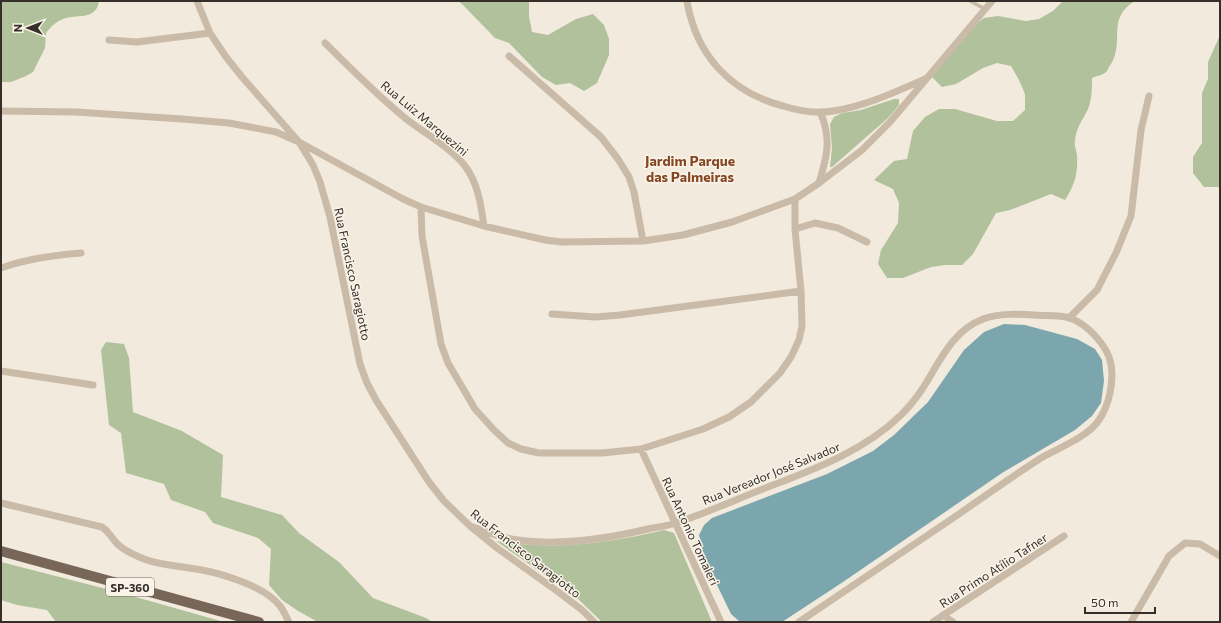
<svg xmlns="http://www.w3.org/2000/svg" width="1221" height="623" viewBox="0 0 1221 623" font-family="Commissioner,sans-serif">
  <style>
    .green { fill: #b0c19c }
    .water { fill: #7ba6ae }
    .lines { fill: none; stroke-linecap: round; stroke-linejoin: round }
    .service { stroke: #cabba8; stroke-width: 3.5 }
    .minor { stroke: #cabba8; stroke-width: 7 }
    .primary { stroke: #786759; stroke-width: 10 }
    .labels { text-anchor: middle; dominant-baseline: central; stroke-width: 3; stroke-linejoin: round; paint-order: stroke }
    .shield { fill: #f9f3e8; stroke: #706962; stroke-width: 1 }
    .shield-label { font-size: 11px; font-weight: bold; fill: #362e28 }
    .street-label { font-size: 12px; fill: #362e28; stroke: #f9f3e8 }
    .quarter-label { font-size: 14px; font-weight: bold; fill: #844522; stroke: #f9f3e8 }
  </style>
  <rect width="100%" height="100%" fill="#f2eadc"/>
  <path class="green" d="M1,1H99C97,19 79,15 66,18C58,20 51,26 46,33L45,48L33,72L26,76L11,82H1Z
    M458,1H529V16L532,32L548,35L576,19L593,14L604,25L609,39V55L597,83L584,91L570,83L556,85L542,77L509,43L495,38L462,4Z
    M1063,1H1135C1106,18 1125,41 1111,64C1109,66 1108,70 1106,72C1103,75 1096,76 1092,78C1092,88 1092,99 1088,109C1083,120 1076,127 1075,140C1074,145 1076,150 1077,155C1078,174 1075,184 1065,200L1051,194L1010,210L996,213L973,254L962,265H945L931,267L903,278H887L878,264L881,250L898,223L899,203L893,189L874,180L894,161L907,159L913,131L925,117L939,109H955L997,121H1013L1025,110V94L1019,80L1011,66L997,63L983,68L956,84L942,87L931,76L948,51L961,43L970,29L984,18L998,16L1026,21L1039,19L1053,11Z
    M1220,35V187H1204L1193,173V157L1202,143V93L1208,79V62Z
    M894,99H899V105L888,118L832,167H830L832,148L830,124L834,117L842,113L861,110Z
    M106,342L124,344L129,358L133,412L182,431L223,455L221,497L282,515L299,533L339,562L373,598L426,618L432,622H318L298,611L282,600L269,585L271,549L258,538L213,523L205,512L171,500L164,484L126,473L121,433L109,425L101,350Z
    M664,530L674,533L712,622H602L576,597L496,541C553,551 609,543 664,530Z
    M1,562L118,592L224,622H56L47,610L17,605L1,600Z"/>
  <path class="water" d="M1004,324L1025,325L1077,339L1095,349L1102,360L1104,381L1101,403L1092,416L1075,430L1002,473L843,582L782,622H740L731,614L705,560L699,535L704,525L712,518L827,474L873,451L894,435L928,402L964,350L984,332Z"/>
  <g class="lines">
    <path class="service" d="M970,1L985,9"/>
    <path class="minor" d="M197,1L210,33L226,57L242,77L299,142L313,165L320,182L330,217L360,364L367,383L376,400L429,482L444,501L470,526L497,548L557,591L582,610L594,622
      M687,1C696,55 730,92 783,106C799,111 816,114 833,111C866,106 895,92 925,79
      M109,40L137,42L210,33
      M325,43C351,69 377,95 405,118C424,133 450,147 465,166C478,183 481,205 484,226
      M509,56L601,137L618,159L629,177L634,192L643,241
      M1,111L76,112L182,119L229,123L276,132L299,142L403,199L421,207L484,226L545,240L562,242L643,241L683,235L732,222L765,210L795,199L819,183L862,150L890,122L992,1
      M819,183C827,157 832,138 820,112
      M421,207L422,236L441,344L448,363L475,409L494,430L508,443L521,449L539,453H602L641,449L703,429L729,417L751,402L780,373L791,357L799,340L802,326L801,291L795,229V199
      M795,229L815,223L838,228L867,242
      M1,268C26,259 54,255 81,253
      M552,314L595,317L620,315L801,291
      M1069,318L1097,290L1116,253L1131,216L1141,130L1149,96
      M1,371L93,385
      M641,449L721,622
      M1,503L102,527C108,531 109,534 114,540C120,549 134,555 144,559C159,565 174,565 189,568C215,571 264,585 280,606C284,611 286,617 289,622
      M470,526C489,533 507,540 526,541C565,545 610,538 648,529C657,527 667,526 676,523C706,513 735,500 763,489C812,470 863,452 901,415C909,407 917,397 923,388C940,361 952,331 983,319C999,313 1019,314 1035,315C1046,316 1059,315 1070,318C1087,324 1108,346 1111,364C1114,383 1109,405 1099,420C1088,437 1058,448 1041,458C1013,476 986,495 959,514C906,550 853,586 799,622
      M943,615L953,622
      M933,622L1064,536
      M1131,622L1169,556L1185,543L1200,544L1220,556"/>
    <path class="primary" d="M1,551L259,622"/>
  </g>
  <g class="labels">
    <rect class="shield" x="106" y="578" width="48" height="18" rx="3"/>
    <g class="shield-label">
      <text x="130" y="587">SP-360</text>
    </g>
    <g class="street-label">
      <text transform="translate(425 118) rotate(40)">Rua Luiz Marquezini</text>
      <text transform="translate(353 274) rotate(78)">Rua Francisco Saragiotto</text>
      <text transform="translate(771 473) rotate(-22)">Rua Vereador José Salvador</text>
      <text transform="translate(691 531) rotate(65)">Rua Antonio Tomaleri</text>
      <text transform="translate(526 553) rotate(38)">Rua Francisco Saragiotto</text>
      <text transform="translate(993 570) rotate(-33)">Rua Primo Atílio Tafner</text>
    </g>
    <g class="quarter-label">
      <text x="690" y="160">Jardim Parque<tspan x="690" dy="16">das Palmeiras</tspan></text>
    </g>
  </g>
  <rect width="1221" height="623" fill="none" stroke="#362e28" stroke-width="4"/>
  <g transform="translate(28 28) rotate(270)" stroke="#f9f3e8" stroke-width="3" paint-order="stroke">
  <path d="M0-3L7 15L0 10L-7 15Z" fill="#362e28"/>
  <text y="-6" font-size="11" font-weight="bold" text-anchor="middle" fill="#362e28">N</text>
  </g>
  <path d="M1085 607v6h70v-6" fill="none" stroke="#362e28" stroke-width="2"/>
  <text x="1091" y="607" font-size="12" fill="#362e28" stroke="#f9f3e8" stroke-width="3" paint-order="stroke">50 m</text>
</svg>
